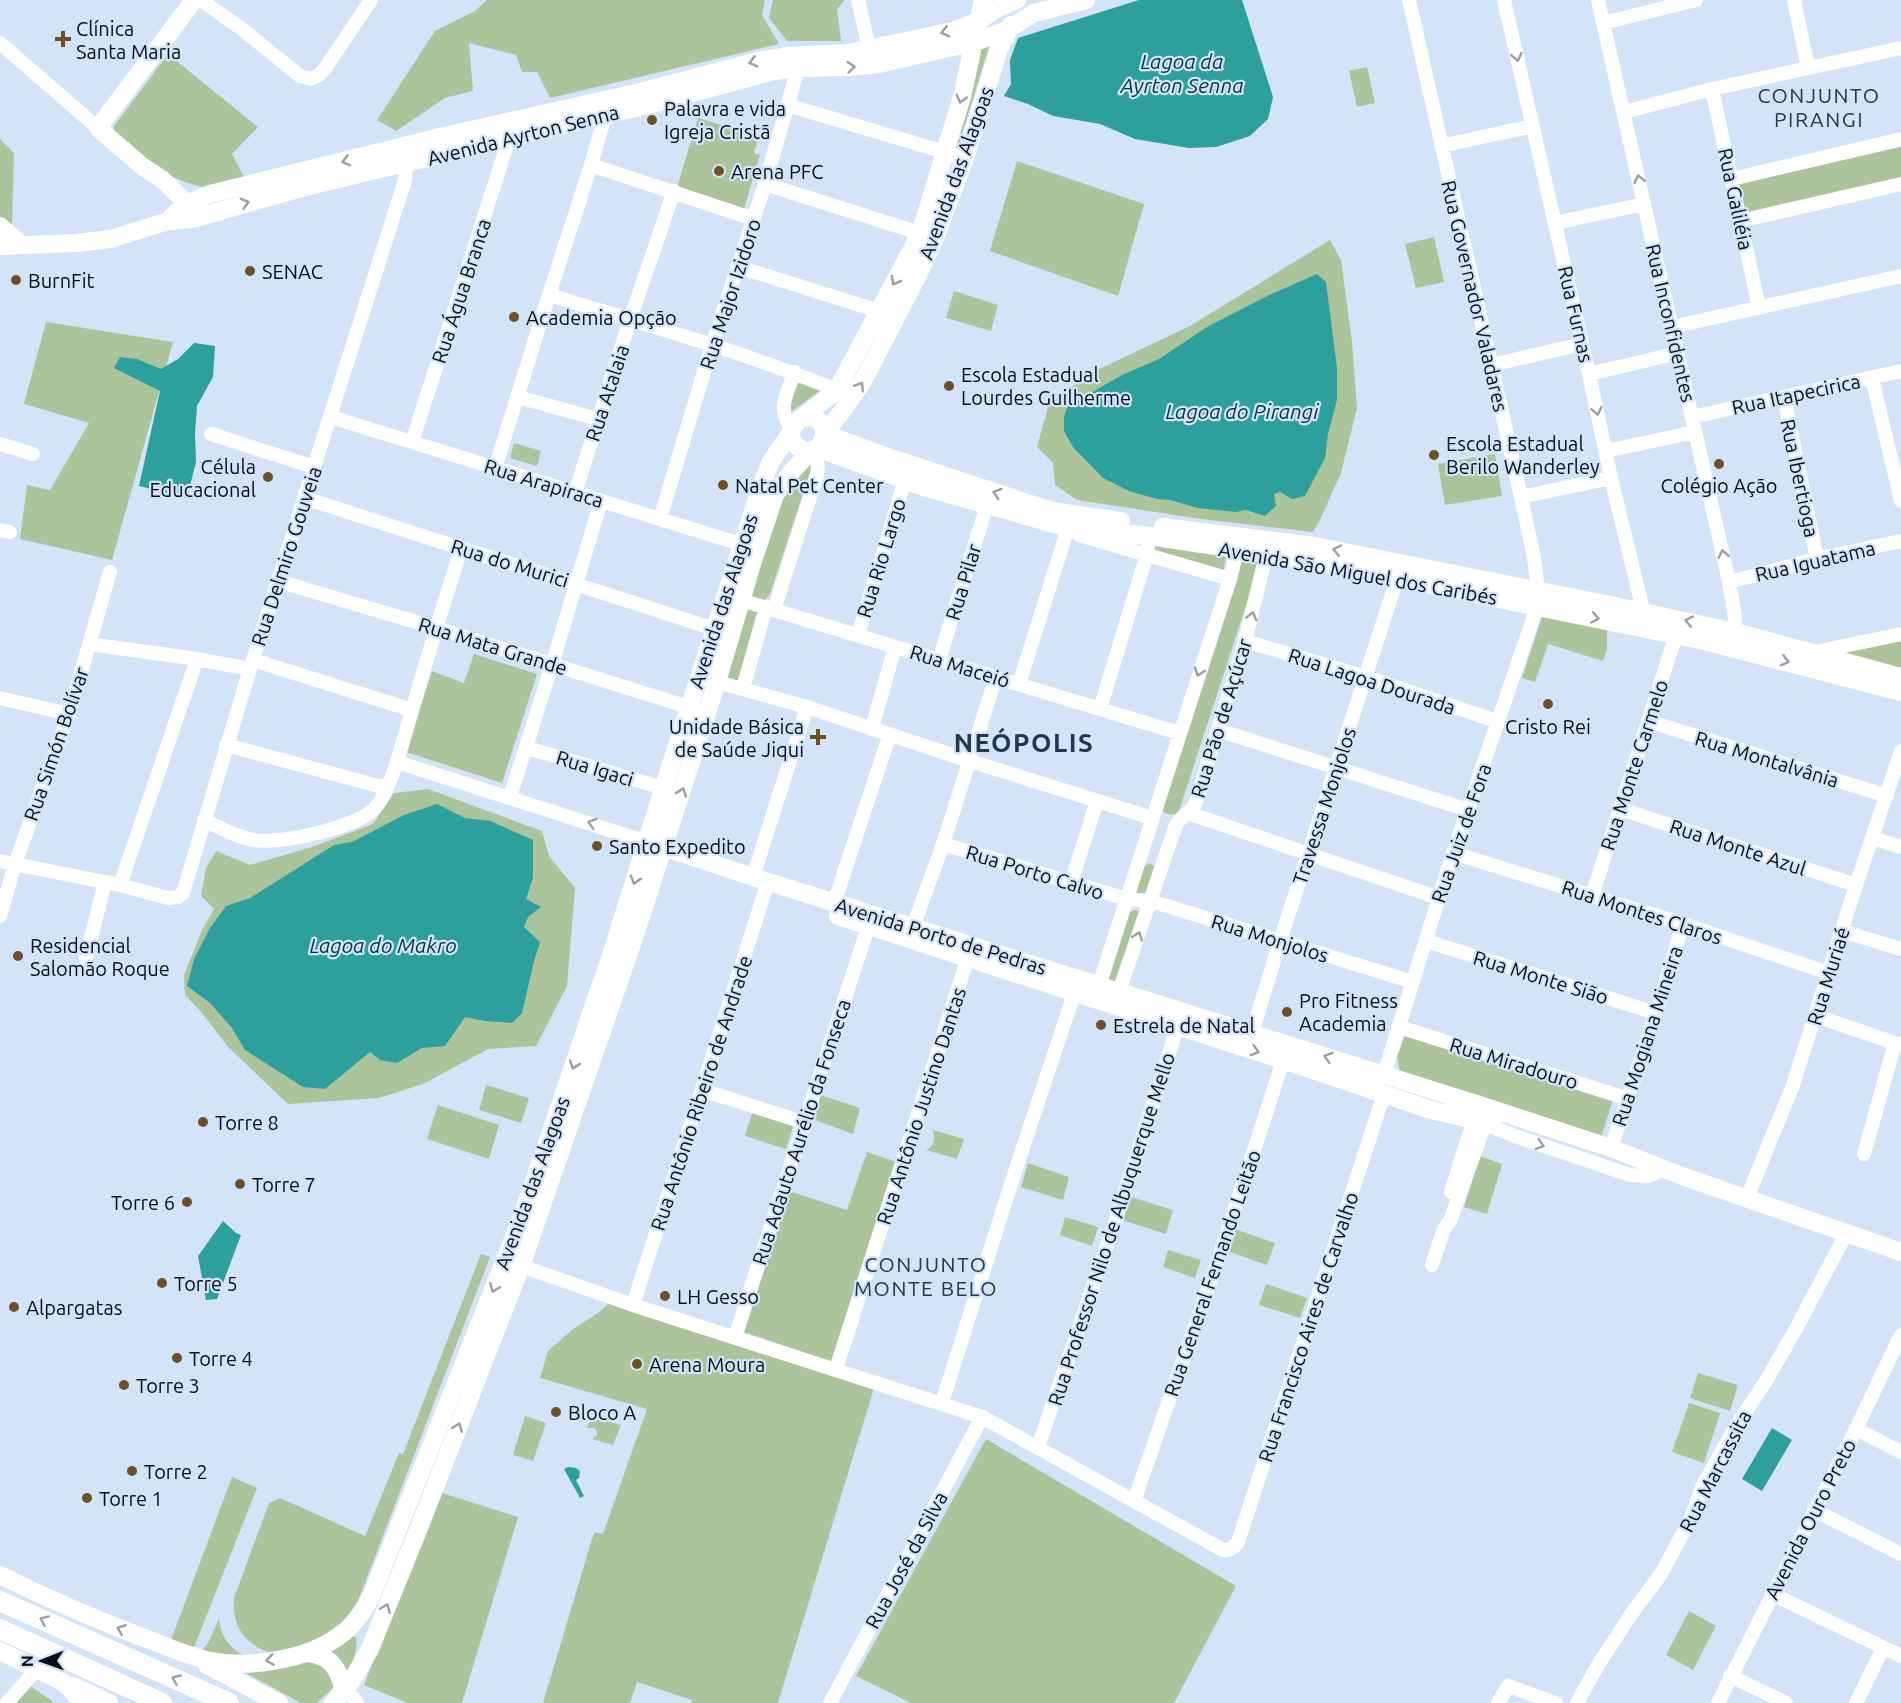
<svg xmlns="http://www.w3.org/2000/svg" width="1901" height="1703" viewBox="0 0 1901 1703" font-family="Ubuntu,sans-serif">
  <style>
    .green { fill: #acc49b }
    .water { fill: #2d9f9c }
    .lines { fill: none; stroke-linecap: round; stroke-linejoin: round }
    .minor { stroke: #fff; stroke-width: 14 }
    .major { stroke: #fff; stroke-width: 18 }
    .highway { stroke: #fff; stroke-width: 20 }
    .oneway { stroke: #9b9fa3 }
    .poi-dot { fill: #6f5025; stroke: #d3e4f8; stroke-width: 2 }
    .labels { text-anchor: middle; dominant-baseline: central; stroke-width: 4.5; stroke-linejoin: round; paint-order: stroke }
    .poi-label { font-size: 20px; fill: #060f1a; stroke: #d3e4f8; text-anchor: start }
    .street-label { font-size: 20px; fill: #060f1a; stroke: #d3e4f8 }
    .water-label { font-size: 21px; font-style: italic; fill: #013735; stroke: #d3e4f8 }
    .neighbourhood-label { font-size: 21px; letter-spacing: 1.5px; fill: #213852; stroke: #d3e4f8 }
    .district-label { font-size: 26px; font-weight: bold; letter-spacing: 1.5px; fill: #213852; stroke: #d3e4f8 }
  </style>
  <rect width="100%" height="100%" fill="#d3e4f8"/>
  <path class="green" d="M487,0H765L762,15L779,44L550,98L537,72H522L516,55L469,43L473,91L445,98L396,131L377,120L435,31L475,11Z
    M773,0H845L837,9L841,41H787L769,18Z
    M991,40L958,147L953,150L974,48Z
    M168,54L258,127L232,154L246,181L209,189L185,182L161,172L114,135V126Z
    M1367,67L1375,103L1357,107L1349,71Z
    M698,118L759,136L754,153L760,155L744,209L677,187Z
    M0,139L14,153L12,227L0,216Z
    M1901,147V179L1744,217L1738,184Z
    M1017,161L1144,204L1118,296L990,251Z
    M1434,237L1444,282L1416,288L1405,244Z
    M1330,240L1341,260L1352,342L1357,408L1341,473L1319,522L1313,532L1201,519L1077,500L1055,485L1053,463L1037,447L1049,404L1091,373L1190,326Z
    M954,291L998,305L991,331L946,318Z
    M46,322L173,342L112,560L20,539L27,485L50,490L89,423L24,404Z
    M797,379L824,388L789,413L786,411Z
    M514,443L541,451L537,466L510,458Z
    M1495,454L1502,496L1445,505L1438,464Z
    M809,463L812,466L770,594L764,601L747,595L784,489Z
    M1153,544L1226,556L1223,573L1151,554Z
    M1246,556L1261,560L1178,814C1170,815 1165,815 1160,808L1238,563Z
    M748,607L761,611L739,682L725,678Z
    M1543,614L1607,626V650L1603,661L1548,644L1535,682L1522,678Z
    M1901,641V670L1843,653Z
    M474,654L537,674L502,783L406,752L432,671L464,683Z
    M428,789L542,831L549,856L575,888L567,986L536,1046L488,1049L423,1084L379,1098L288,1104L228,1047L202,1013L185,995L184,975L202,930L214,909L201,896L206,868L216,851L250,865L312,847L373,824L394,793Z
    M1149,863L1157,868L1147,897L1135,895L1144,867Z
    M1134,910L1139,911L1140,917L1118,982L1113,983L1109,979L1130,912Z
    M1406,1033L1613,1100L1601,1137L1400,1072L1397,1057Z
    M486,1085L529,1098L521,1123L479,1110Z
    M820,1095L860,1108L853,1134L812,1119Z
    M438,1105L499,1125L489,1159L427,1139Z
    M753,1110L794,1123L786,1149L745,1136Z
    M933,1130L964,1139L957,1159L926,1150C935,1146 935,1139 933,1130Z
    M867,1152L897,1162L833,1362L744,1332L789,1191L847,1210Z
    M1480,1156L1502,1164L1487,1214L1464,1207Z
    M1028,1163L1069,1177L1063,1200L1021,1187Z
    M1128,1196L1173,1210L1166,1234L1122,1220Z
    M1065,1217L1098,1227L1092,1246L1060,1235Z
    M1235,1229L1275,1243L1267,1265L1230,1252Z
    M1168,1250L1201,1260L1195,1278L1163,1267Z
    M481,1254L490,1257L358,1601C354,1607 349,1614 344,1620C330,1634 294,1653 273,1652C263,1652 251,1644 245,1637C235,1625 233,1613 234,1598L269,1503L280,1498L365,1536L399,1453L403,1454Z
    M1266,1284L1307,1298L1300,1318L1259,1305Z
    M609,1303L874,1388L778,1703H691L692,1700L637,1682L630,1703H543L592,1539L595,1532L603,1534L647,1409L540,1378L548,1351L573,1329L598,1313Z
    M1698,1373L1738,1385L1730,1411L1690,1398Z
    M1689,1403L1720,1413L1704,1463L1672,1452Z
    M525,1416L546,1423L533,1461L513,1455Z
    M591,1417L621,1425L613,1445L592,1439L597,1435V1431L594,1428H587Z
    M986,1439L1236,1586L1174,1703H911L856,1676Z
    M232,1477L257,1488L193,1650L171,1640Z
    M439,1492L518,1517L462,1703H408L364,1685Z
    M1689,1611L1716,1626L1693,1670L1666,1655Z
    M219,1619C222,1639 229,1647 246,1657L200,1653L208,1643Z
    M350,1636L356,1637C360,1664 335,1686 317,1703H301L242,1671Z
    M29,1685L55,1703H14Z"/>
  <path class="water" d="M1139,0H1242L1273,97L1268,119L1250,136L1216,147L1189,148L1135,139L1100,124L1053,116L1028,104L1004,96L1011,84L1010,60L1018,38Z
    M1317,274L1326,282L1337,368V400L1328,434L1325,458L1305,496L1292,499L1280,492L1274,494L1276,506L1265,516L1246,510L1236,512L1198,508L1170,500L1157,499L1129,491L1103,478L1073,447L1064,431V416L1068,406L1122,375L1159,359L1207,327L1267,296Z
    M194,343L215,346L213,377L197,406L195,433L196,462L187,498L139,486L160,391L114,368L120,357L137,359L161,369L178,359Z
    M437,804L465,818L490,821L533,840V878L526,899L541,907L528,917L524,927L540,942L534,961L522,1013L512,1023L485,1021L465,1017L445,1046L422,1048L397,1063L380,1060L370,1052L325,1089L303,1087L245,1050L232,1028L210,1003L187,986L194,959L210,928L226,906L250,898L334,845L352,842L404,815Z
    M223,1221L236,1233L241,1235L217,1299L206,1300L198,1256Z
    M1772,1428L1792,1440L1762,1491L1742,1479Z
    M568,1467L576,1468L580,1471L579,1478L576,1480L584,1496L580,1498L564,1469Z"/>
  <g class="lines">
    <path class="minor" d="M201,0L242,29L300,76L311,79L319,75L326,67L371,0
      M858,0L867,39
      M1504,0L1589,374L1611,478L1645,618
      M1598,0L1729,582C1732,600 1738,621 1733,640
      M1794,0L1808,68
      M1603,23L1696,0
      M0,43L98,128
      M1712,89L1759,308
      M787,105L965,158
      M1624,112L1712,89L1901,48
      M1441,146L1533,126
      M591,165L754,219
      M1732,179L1901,139
      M765,184L929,236
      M1740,221L1901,184
      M1555,223L1644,204
      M739,267L879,311
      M549,295C645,324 743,352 837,390
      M1672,327L1901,276
      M1491,365L1582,344
      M1589,374L1678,353
      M1872,378L1901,501
      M518,397L598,419
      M1784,397L1817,559
      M331,417L750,547
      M1692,417L1901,371
      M792,428C776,410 787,393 795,372
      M211,434L314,467
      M412,442L509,139
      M0,444L33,454
      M1606,451L1695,432
      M495,468L549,295L591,165L605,116
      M575,493L630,320L674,191
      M1521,497L1611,478
      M305,498C441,543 578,584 714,629
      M660,519L712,345L765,184L798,68
      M0,530L10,532
      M1079,535L1230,579
      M278,581L436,628L698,710
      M1729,582L1817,559L1901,541
      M741,600L1179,733
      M774,610L817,475L818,466L814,450
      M858,635L905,480
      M1245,641L1366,677L1499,722
      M89,644L197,659L250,669
      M1815,652L1901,634
      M253,660L412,710
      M939,660L987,505
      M699,677L807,707L970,761L1152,818
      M1019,684L1068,528
      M743,688L766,607
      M0,698L69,714
      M1100,709L1147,554L1149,536
      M1648,721L1887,796
      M872,728L895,647
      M1218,730L1468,810
      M226,745L386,788
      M527,748L663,788
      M397,762L647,842
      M510,797L552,665L601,501
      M1620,809L1856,885
      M1188,813L1439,898
      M204,820C220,828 237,837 254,840C278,845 359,827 375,808C392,789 404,736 412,711C427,657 444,603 461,549
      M1873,838L1901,847
      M943,844L1127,899L1151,901L1413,982
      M1453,853L1683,924L1829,973
      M0,861L120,885L168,898L178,897L183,893L250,669L405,180L406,168L404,154
      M753,877L807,707
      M1071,883L1097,801
      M120,885L197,659
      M1592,896L1676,635
      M834,903L890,734
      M0,916L15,864L69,714L110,572
      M913,927L943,844L996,677
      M1842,931L1901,949
      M1426,941L1656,1013
      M86,958L105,882
      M1099,985L1230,579L1240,540
      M1119,991L1176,825C1181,816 1189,813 1195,805L1245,641L1268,547
      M1816,1016L1901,1045
      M1399,1027L1629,1099
      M1252,1033L1280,941L1397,579
      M1384,1074L1453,853L1537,607C1540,570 1528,533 1521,497L1409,0
      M702,1090L803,1122
      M1611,1148L1656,1013L1683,924
      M1864,1154L1895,1043
      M1451,1192L1469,1134
      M1747,1198L1793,1085L1856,885L1901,751
      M1432,1265L1444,1229L1450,1221L1485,1124L1515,1136L1630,1175L1649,1176L1663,1169
      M521,1266L633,1305L982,1417L1223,1550C1230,1551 1234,1548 1238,1542L1384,1094
      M633,1305L768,882
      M735,1337L868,927
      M836,1369L970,951
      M942,1403L1010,1187L1077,985
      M1856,1429L1901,1452
      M1038,1447L1115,1222L1180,1019
      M1134,1501L1220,1254L1286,1052
      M1814,1510L1901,1554
      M1772,1594L1901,1656
      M1730,1676L1786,1703
      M344,1690L354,1698L357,1703
      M7,1703L37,1669
      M830,1703L982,1417
      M1498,1703L1508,1686L1556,1703
      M1577,1703L1598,1665L1632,1613L1661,1574L1691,1518L1702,1487L1736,1426L1766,1381L1797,1327L1846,1234
      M1718,1703L1856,1429L1901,1335
      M1856,1703L1883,1648"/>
    <path class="major" d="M194,0L98,128L142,166L163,180L187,204L198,209
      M168,221C179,207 194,200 210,194L444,136L640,92L762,60L789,56L848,53L953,31L978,21L998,8L1017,0
      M0,226L21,244
      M0,246L76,243L111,239L168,221L192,219L305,187L656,103L774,71L798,68L850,67L879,64L975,42L1007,30L1034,13L1086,0
      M800,419C839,408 824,468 798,447C793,443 790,436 792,430C794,421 828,398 837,390L920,234L962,97L983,0
      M824,433L841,413L863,381L919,273L935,238L965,158L999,49L1011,25
      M825,434L885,456L1052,511L1121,521
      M817,448L924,487L1068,528L1149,536L1313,561L1704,641L1901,692
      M1163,527L1315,546L1611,605L1735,632L1901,677
      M651,843L753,877L1480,1105L1611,1148L1682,1176L1901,1252
      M838,916L1283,1060L1431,1110L1461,1117L1485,1124L1501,1112
      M0,1575C48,1599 97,1620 147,1639C169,1647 189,1657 212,1661C255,1669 318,1658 350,1627C360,1617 367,1605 373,1592L523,1214L613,949L676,748L760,490L770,463L791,432
      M0,1651L63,1682L84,1703
      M309,1653C332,1656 338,1669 344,1690
      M207,1665L279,1703
      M73,1686L109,1703
      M333,1703L351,1682L370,1649L421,1523L521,1266L632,944L717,682L752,564L775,495L793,470L812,450"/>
    <path class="highway" d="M0,1601L229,1703
      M0,1629L162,1703"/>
  </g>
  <defs><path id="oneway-chevron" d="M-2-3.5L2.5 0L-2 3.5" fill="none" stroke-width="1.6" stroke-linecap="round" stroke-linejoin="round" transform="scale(1.5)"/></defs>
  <g class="oneway">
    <use href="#oneway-chevron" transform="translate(945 32) rotate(166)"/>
    <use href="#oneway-chevron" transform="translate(1517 57) rotate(77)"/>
    <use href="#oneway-chevron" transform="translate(753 62) rotate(166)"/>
    <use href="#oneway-chevron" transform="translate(851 67) rotate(-6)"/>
    <use href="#oneway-chevron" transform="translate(961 99) rotate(105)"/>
    <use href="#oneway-chevron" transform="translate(346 161) rotate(166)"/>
    <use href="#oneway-chevron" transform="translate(1639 179) rotate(-102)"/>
    <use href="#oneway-chevron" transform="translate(245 203) rotate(-15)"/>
    <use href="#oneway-chevron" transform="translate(895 281) rotate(118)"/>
    <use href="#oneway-chevron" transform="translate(860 386) rotate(-58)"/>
    <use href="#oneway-chevron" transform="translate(1597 411) rotate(78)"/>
    <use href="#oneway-chevron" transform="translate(997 493) rotate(-162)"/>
    <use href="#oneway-chevron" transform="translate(1337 550) rotate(-168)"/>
    <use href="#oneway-chevron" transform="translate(1723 554) rotate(-103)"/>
    <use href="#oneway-chevron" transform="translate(1252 616) rotate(-76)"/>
    <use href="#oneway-chevron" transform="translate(1595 618) rotate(11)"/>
    <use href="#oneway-chevron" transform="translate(1689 621) rotate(-169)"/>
    <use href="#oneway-chevron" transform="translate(1785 661) rotate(14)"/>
    <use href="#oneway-chevron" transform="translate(1199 672) rotate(108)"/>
    <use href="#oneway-chevron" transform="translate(682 792) rotate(-71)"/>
    <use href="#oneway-chevron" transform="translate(592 823) rotate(-162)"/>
    <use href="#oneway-chevron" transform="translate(635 880) rotate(107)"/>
    <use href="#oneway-chevron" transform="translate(1138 936) rotate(-70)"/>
    <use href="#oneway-chevron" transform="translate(1255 1051) rotate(17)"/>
    <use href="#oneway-chevron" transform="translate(1328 1057) rotate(-163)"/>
    <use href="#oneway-chevron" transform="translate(574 1065) rotate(109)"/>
    <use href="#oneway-chevron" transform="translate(1540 1145) rotate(18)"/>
    <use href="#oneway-chevron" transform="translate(494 1288) rotate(112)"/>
    <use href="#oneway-chevron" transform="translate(458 1427) rotate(-69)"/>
    <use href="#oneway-chevron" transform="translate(386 1608) rotate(-68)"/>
    <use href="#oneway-chevron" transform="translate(44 1620) rotate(-156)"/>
    <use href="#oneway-chevron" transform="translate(121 1629) rotate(-158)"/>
    <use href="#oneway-chevron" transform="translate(270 1660) rotate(171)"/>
    <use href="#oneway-chevron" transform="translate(176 1679) rotate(-156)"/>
  </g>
  <g class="poi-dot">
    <path d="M60 30h6v6h6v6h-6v6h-6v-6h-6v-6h6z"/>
    <circle cx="652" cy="120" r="6"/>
    <circle cx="719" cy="171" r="6"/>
    <circle cx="250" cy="271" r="6"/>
    <circle cx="16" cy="280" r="6"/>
    <circle cx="514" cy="317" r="6"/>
    <circle cx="949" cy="386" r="6"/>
    <circle cx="1434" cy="455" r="6"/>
    <circle cx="1719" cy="464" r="6"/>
    <circle cx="268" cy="477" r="6"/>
    <circle cx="723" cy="485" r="6"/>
    <circle cx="1548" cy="704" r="6"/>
    <path d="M815 728h6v6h6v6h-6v6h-6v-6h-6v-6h6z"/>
    <circle cx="597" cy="846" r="6"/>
    <circle cx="18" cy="956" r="6"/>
    <circle cx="1287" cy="1012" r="6"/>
    <circle cx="1101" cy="1025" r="6"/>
    <circle cx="203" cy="1122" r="6"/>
    <circle cx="240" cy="1184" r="6"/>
    <circle cx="187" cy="1202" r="6"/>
    <circle cx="162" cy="1283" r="6"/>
    <circle cx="665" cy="1296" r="6"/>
    <circle cx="14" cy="1307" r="6"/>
    <circle cx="177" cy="1358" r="6"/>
    <circle cx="637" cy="1364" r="6"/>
    <circle cx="124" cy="1385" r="6"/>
    <circle cx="556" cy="1412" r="6"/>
    <circle cx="132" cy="1471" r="6"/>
    <circle cx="87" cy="1498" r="6"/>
  </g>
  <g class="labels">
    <g class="poi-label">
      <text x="76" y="28">Clínica<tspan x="76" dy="23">Santa Maria</tspan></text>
      <text x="664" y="108">Palavra e vida<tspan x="664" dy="23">Igreja Cristã</tspan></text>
      <text x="731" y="171">Arena PFC</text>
      <text x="262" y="271">SENAC</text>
      <text x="28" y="280">BurnFit</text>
      <text x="526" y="317">Academia Opção</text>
      <text x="961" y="374">Escola Estadual<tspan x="961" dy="23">Lourdes Guilherme</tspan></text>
      <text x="1446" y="443">Escola Estadual<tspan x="1446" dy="23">Berilo Wanderley</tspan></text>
      <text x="256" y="466" text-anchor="end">Célula<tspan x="256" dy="23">Educacional</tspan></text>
      <text x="735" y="485">Natal Pet Center</text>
      <text x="1719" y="485" text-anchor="middle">Colégio Ação</text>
      <text x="804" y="726" text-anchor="end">Unidade Básica<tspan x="804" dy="23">de Saúde Jiqui</tspan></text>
      <text x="1548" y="726" text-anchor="middle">Cristo Rei</text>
      <text x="609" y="846">Santo Expedito</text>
      <text x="30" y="945">Residencial<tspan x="30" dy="23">Salomão Roque</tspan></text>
      <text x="1299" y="1000">Pro Fitness<tspan x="1299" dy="23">Academia</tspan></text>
      <text x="1113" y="1025">Estrela de Natal</text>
      <text x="215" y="1122">Torre 8</text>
      <text x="252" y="1184">Torre 7</text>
      <text x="175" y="1202" text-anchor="end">Torre 6</text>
      <text x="174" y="1283">Torre 5</text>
      <text x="677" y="1296">LH Gesso</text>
      <text x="26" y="1307">Alpargatas</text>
      <text x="189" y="1358">Torre 4</text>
      <text x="649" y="1364">Arena Moura</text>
      <text x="136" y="1385">Torre 3</text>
      <text x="568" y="1412">Bloco A</text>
      <text x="144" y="1471">Torre 2</text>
      <text x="99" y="1498">Torre 1</text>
    </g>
    <g class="street-label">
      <text transform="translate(523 135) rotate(-14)">Avenida Ayrton Senna</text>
      <text transform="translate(956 173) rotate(-70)">Avenida das Alagoas</text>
      <text transform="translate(1736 199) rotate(78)">Rua Galiléia</text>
      <text transform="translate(461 291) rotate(-72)">Rua Água Branca</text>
      <text transform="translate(730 294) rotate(-72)">Rua Major Izidoro</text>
      <text transform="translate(1475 296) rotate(77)">Rua Governador Valadares</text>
      <text transform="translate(1576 314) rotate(77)">Rua Furnas</text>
      <text transform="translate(1671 323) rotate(77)">Rua Inconfidentes</text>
      <text transform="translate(607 393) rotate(-72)">Rua Atalaia</text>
      <text transform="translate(1796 394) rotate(-12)">Rua Itapecirica</text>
      <text transform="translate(1800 478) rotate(78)">Rua Ibertioga</text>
      <text transform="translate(544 483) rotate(17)">Rua Arapiraca</text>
      <text transform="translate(286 556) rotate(-72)">Rua Delmiro Gouveia</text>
      <text transform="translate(881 558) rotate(-73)">Rua Rio Largo</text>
      <text transform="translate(1815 561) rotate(-13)">Rua Iguatama</text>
      <text transform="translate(510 563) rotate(17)">Rua do Murici</text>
      <text transform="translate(1358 573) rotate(10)">Avenida São Miguel dos Caribés</text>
      <text transform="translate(963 582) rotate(-73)">Rua Pilar</text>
      <text transform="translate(723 601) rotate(-72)">Avenida das Alagoas</text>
      <text transform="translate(493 646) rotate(17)">Rua Mata Grande</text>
      <text transform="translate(960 666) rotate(17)">Rua Maceió</text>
      <text transform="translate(1372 681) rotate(18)">Rua Lagoa Dourada</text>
      <text transform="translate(1221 718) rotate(-73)">Rua Pão de Açúcar</text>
      <text transform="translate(56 744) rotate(-71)">Rua Simón Bolívar</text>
      <text transform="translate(1767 759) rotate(17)">Rua Montalvânia</text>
      <text transform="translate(1634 765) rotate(-72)">Rua Monte Carmelo</text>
      <text transform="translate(595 768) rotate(17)">Rua Igaci</text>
      <text transform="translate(1324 806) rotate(-72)">Travessa Monjolos</text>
      <text transform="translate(1461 833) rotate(-71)">Rua Juiz de Fora</text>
      <text transform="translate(1738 847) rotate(18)">Rua Monte Azul</text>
      <text transform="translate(1035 872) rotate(17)">Rua Porto Calvo</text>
      <text transform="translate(1642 912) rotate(18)">Rua Montes Claros</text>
      <text transform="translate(941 936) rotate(17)">Avenida Porto de Pedras</text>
      <text transform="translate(1270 938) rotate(17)">Rua Monjolos</text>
      <text transform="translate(1828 976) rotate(-73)">Rua Muriaé</text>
      <text transform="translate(1541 977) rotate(17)">Rua Monte Sião</text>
      <text transform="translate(1647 1036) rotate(-72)">Rua Mogiana Mineira</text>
      <text transform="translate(1514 1063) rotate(17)">Rua Miradouro</text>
      <text transform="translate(701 1093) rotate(-72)">Rua Antônio Ribeiro de Andrade</text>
      <text transform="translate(921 1106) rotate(-72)">Rua Antônio Justino Dantas</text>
      <text transform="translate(801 1132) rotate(-72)">Rua Adauto Aurélio da Fonseca</text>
      <text transform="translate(532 1183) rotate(-70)">Avenida das Alagoas</text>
      <text transform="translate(1111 1229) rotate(-72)">Rua Professor Nilo de Albuquerque Mello</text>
      <text transform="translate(1212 1273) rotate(-71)">Rua General Fernando Leitão</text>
      <text transform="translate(1308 1327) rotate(-72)">Rua Francisco Aires de Carvalho</text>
      <text transform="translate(1715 1471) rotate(-63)">Rua Marcassita</text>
      <text transform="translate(1810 1519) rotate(-63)">Avenida Ouro Preto</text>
      <text transform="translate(906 1560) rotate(-62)">Rua José da Silva</text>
    </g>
    <g class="water-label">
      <text x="1182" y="61">Lagoa da<tspan x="1182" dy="24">Ayrton Senna</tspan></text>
      <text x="1242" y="411">Lagoa do Pirangi</text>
      <text x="383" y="945">Lagoa do Makro</text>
    </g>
    <g class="neighbourhood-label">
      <text x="1819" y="95">CONJUNTO<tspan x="1819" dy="24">PIRANGI</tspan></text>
      <text x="926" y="1264">CONJUNTO<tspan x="926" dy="24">MONTE BELO</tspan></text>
    </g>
    <g class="district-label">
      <text x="1024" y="742">NEÓPOLIS</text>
    </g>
  </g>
  <g transform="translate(42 1661) rotate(269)" stroke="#d3e4f8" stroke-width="4.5" paint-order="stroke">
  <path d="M0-4.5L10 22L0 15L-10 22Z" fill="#060f1a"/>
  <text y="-9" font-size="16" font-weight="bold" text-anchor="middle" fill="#060f1a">N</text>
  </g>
</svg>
